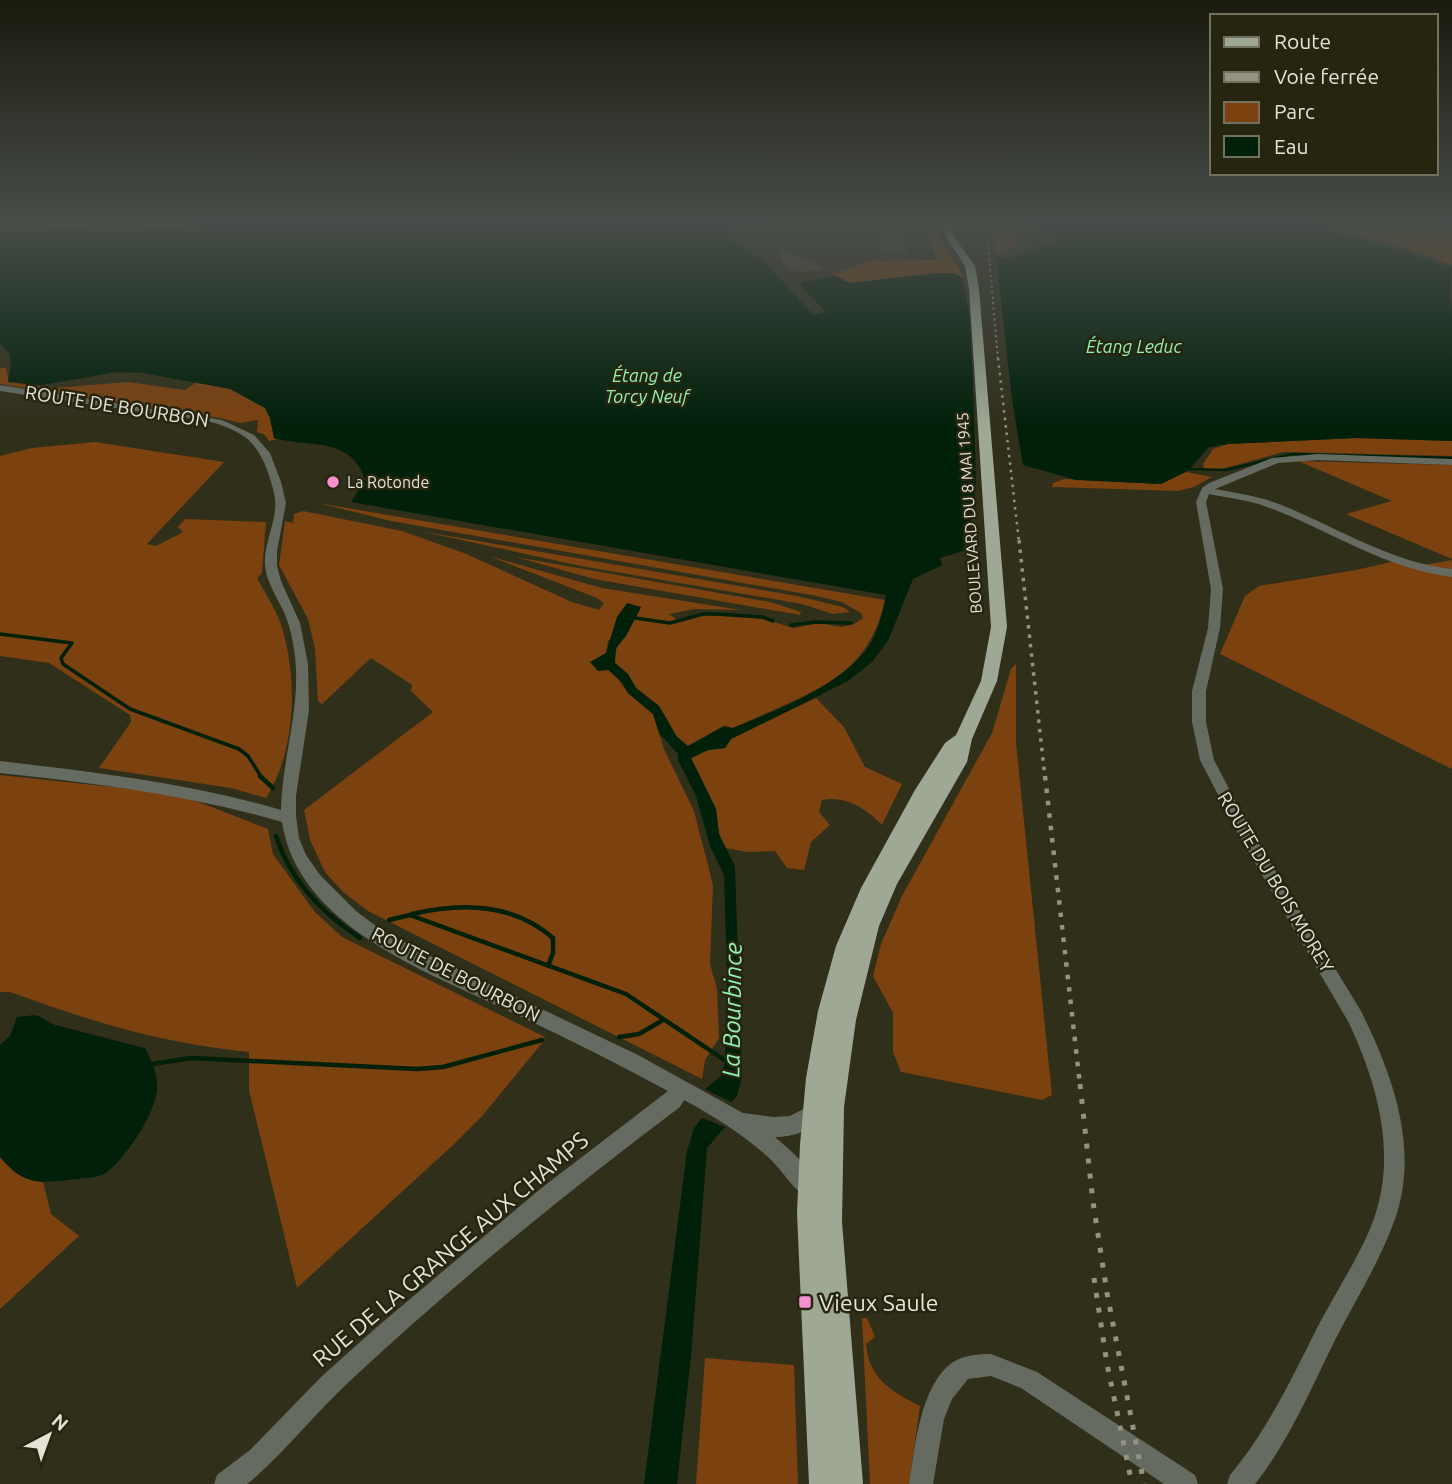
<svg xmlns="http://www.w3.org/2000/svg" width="1452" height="1484" viewBox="0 0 1452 1484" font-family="Ubuntu,sans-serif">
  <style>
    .green { fill: #7b410f }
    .water { fill: #00200a }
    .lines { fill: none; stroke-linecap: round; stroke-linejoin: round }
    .stream-far2 { stroke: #00200a; stroke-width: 2.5 }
    .stream-far1 { stroke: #00200a; stroke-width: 3.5 }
    .stream { stroke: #00200a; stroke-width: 4.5 }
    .building { fill: #4f4430 }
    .minor { fill: #666b62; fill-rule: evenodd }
    .major { fill: #9ea895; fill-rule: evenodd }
    .rail-far4 { stroke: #949382; stroke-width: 2; stroke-dasharray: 2 3.5; stroke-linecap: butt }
    .rail-far3 { stroke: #949382; stroke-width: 2.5; stroke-dasharray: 2.5 5; stroke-linecap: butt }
    .rail-far2 { stroke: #949382; stroke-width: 3.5; stroke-dasharray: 3.5 6; stroke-linecap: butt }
    .rail-far1 { stroke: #949382; stroke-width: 4.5; stroke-dasharray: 4.5 8; stroke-linecap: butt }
    .rail { stroke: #949382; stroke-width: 5; stroke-dasharray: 5 10; stroke-linecap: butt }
    .poi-dot { fill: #f690d0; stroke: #262510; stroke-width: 2.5 }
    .labels { text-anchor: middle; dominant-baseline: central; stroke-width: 5; stroke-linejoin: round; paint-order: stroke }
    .far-poi-label { font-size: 16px; fill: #e4e3d6; stroke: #262510; text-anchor: start }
    .far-street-label { font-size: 16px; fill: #e4e3d6; stroke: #262510 }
    .far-water-label { font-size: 18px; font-style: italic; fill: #91f1af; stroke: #262510 }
    .street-label { font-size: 19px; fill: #e4e3d6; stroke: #262510 }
    .near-street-label { font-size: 23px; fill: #e4e3d6; stroke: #262510 }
    .near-poi-label { font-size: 23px; fill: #e4e3d6; stroke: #262510; text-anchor: start }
    .near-water-label { font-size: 24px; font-style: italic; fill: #91f1af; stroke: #262510 }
  </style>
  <rect width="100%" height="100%" fill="#302f1a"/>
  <path class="green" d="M0,220L178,221L193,223L194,229L118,227L0,230Z
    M918,220H935C934,239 956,260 964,278L938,273L849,283L832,274L876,259L878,261L938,260L922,226H917Z
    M1318,220H1391L1452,228V265C1409,246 1361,239 1318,220Z
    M991,224L1015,232L1018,234V244L996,254Z
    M0,368H6L9,382L53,388L128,382L185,390L197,382L231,389L265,408L270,418L274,438L278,439L269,441L265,435L257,432L258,420L240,423L220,418L0,384Z
    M1356,438L1452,441V456L1284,452L1214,471L1204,469L1203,464L1213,449L1228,444Z
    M95,442L224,462L147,544L156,546L183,532L178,527L185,519L266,522L262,573L257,578C266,595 278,612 283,631C298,684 295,752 266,798L231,788L99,768L131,722L130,715L49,663L0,656V456L32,448Z
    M1298,461L1452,465V559L1346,514L1392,501Z
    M1186,472L1212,477L1194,487L1178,491L1052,487L1053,483L1064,479L1161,484Z
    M318,503L885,600C868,679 810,692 745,723L732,728L724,726L688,746L677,737L659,706L636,688L628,674L615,663C612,643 634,625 641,607L608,641L606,653L597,660L614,674L628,693L653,714L664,749L694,811L713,885L710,964L717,989L719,1038L705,1060L702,1079L368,911L343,892L325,872L310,840L304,810L433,712L411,691L412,685L371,658L322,704L318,701L315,649L308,619L279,565L285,521L293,523L294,514L303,511L402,531L464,553L572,602L599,610L604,603L597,598L489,556L602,588L741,610L694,609L669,614L679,621L705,615L761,618L793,628L819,623L842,627L854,624L863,618L861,613L842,602L817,596L391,521Z
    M420,531L797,596L843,607L850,612L833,614L802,604L581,566Z
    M516,557L770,602L801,612L800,615L594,579Z
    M1452,560V769L1220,654L1245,596L1259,586L1356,570L1391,562L1424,565Z
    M1016,664V743L1052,1095L1042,1100L901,1072L893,1052V1013L873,976L881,944L902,896L992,733L1011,669Z
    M816,698L844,727L865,767L902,784L882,825C867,809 845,795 822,800L819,812L830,825L811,842L804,870L787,868L775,851L748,852L725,848L719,834L716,809L691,758L708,750L725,748L731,739Z
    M0,775L141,790L191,799L268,829L273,854L314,911L342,937L545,1037L543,1042L483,1115L453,1145L297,1288L249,1090V1052C160,1043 93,1022 10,992H0Z
    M0,1157C13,1172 23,1179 43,1182L51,1214L79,1236L0,1309Z
    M862,1318H867L875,1337L866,1344C869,1379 891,1391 920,1406L909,1484H870Z
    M705,1358L794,1365L798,1484H696Z"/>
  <path class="water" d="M242,220H739L728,233L729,239L765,262L813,315L826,312L800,285L803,282L836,276L849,283L938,273H955L962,278L970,319L973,383L976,486L969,536L965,541L963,551L940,558L942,565L913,579L888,641L872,662L848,681L731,739L725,748L708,750L691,758L716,809L719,834L735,866L742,1077L737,1096L731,1102L705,1089L721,1076L725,1062L727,977L724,875L710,846L696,796L678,760V754L659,733L653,714L628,693L622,682L608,670L598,671L590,662L606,653L617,617L627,603L641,607L626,636L616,648L615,663L628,674L636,688L659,706L677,737L688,746L724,726L733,728C775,711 838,687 866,650C878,634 882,614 886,595L351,502L365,479C350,436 310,448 274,438L270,418L265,408L230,389L143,373L117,372L41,385L8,382C10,366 16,355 0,344V230L118,227L194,229L204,225Z
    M1022,220H1314L1344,234L1452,267L1450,300L1452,306V441L1356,438L1228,444L1209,447L1189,470L1161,484L1076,480L1023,465L1012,399L996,257L1011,259L1053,241L1051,234L1018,222Z
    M36,1015L55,1025L145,1048C152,1061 158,1074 157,1089C157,1111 123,1163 104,1174C97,1178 85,1178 77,1179C42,1183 24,1187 0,1157V1045L10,1036L17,1017Z
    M702,1118L725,1127L707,1148L691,1357L677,1484H644L687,1151L694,1128Z"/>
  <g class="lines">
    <path class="stream-far2" d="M1185,469L1226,470L1292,454L1452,458"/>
    <path class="stream-far1" d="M635,618L670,623L703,614H716L762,617L773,621
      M791,625L816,622L851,623
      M0,634L72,643L61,658L63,664L130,709L239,749L248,756L262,778"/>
    <path class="stream" d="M260,776L273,788
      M276,836C290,880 322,913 360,938
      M412,914C462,902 513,903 553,938V953L548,966
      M389,920L410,915L626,994L729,1063
      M619,1037L639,1034L663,1020
      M152,1064L191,1058L417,1069L443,1067L542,1040"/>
  </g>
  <path class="building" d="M877,234H901L908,253H883Z
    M789,250L800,257L814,261L822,269L800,272L789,268L782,262L779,252Z"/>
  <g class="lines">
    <path class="minor" d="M0,385L222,420L254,435L270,453L281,482L286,503L277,551V566L281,581L300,623L308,664L309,710L296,796V816L299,838L306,855L320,875L356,911L376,926L420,951L638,1055L743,1113L774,1117L790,1116L815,1103L822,1106L825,1113C818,1130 792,1137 775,1137C791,1151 812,1168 820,1189L817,1196L810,1199C795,1193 781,1168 767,1156C742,1134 714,1116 684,1100L680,1107C567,1192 456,1282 352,1379C317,1411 288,1449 251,1481L247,1484H214L217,1475L250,1450L322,1376L377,1327L539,1190L668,1091C618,1064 567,1038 515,1014C431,973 298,928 282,822C189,795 95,783 0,773V761C95,772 189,783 281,810C282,757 301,710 295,656C293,641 290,625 283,610C276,596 267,582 265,566C263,541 280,518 274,493C269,473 262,450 245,437C217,417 175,417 142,412C95,405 47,398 0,391Z
      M1318,454L1452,459V465L1318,460L1278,463L1215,489C1236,493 1258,496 1279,504C1337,527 1389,562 1452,569V577C1384,569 1330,530 1267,507C1248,500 1229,498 1209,494L1206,502L1223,589L1220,628L1206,691V722L1214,760L1251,831L1361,1011C1392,1074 1419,1146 1396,1216C1381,1260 1356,1299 1335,1340C1311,1389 1289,1441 1255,1484H1227L1230,1475C1267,1431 1291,1380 1317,1328C1334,1295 1355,1264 1370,1229C1399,1160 1379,1088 1349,1023L1241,839L1200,760L1192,722V691L1208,628L1211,589L1196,502L1202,488L1209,483L1272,458Z
      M991,1354L1037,1372L1195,1475L1198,1484H1164L1021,1388L991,1376L968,1379L952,1399L944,1419L933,1484H909C915,1447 920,1385 953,1362C964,1355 979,1354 991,1354Z"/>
    <path class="major" d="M942,220H950L954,237L975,266L979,289L1007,627L997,681L972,739L967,762L897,884L879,926L856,1020L844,1107L842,1222L863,1484H809L797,1213L800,1145L806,1078L818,1011L836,946L861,888L915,790L945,743L956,735L981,681L991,627L969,289L965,266L946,237Z"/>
    <path class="rail-far4" d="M986,220L998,360"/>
    <path class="rail-far3" d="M998,358L1019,542"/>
    <path class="rail-far2" d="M1019,540L1045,778"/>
    <path class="rail-far1" d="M1045,776L1080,1085"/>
    <path class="rail" d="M1080,1084L1093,1202L1107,1293L1144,1484
      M1094,1278L1107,1364L1132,1484"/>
  </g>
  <linearGradient id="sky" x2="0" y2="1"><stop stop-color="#1a1a0e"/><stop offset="0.52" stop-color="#484d49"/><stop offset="1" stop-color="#484d49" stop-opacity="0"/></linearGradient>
  <rect width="1452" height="427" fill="url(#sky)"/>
  <g class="poi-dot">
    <circle cx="333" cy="482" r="7"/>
    <rect x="798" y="1295" width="14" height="14" rx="3.5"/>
  </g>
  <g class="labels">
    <g class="far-poi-label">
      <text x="347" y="482">La Rotonde</text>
    </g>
    <g class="far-street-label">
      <text transform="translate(969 513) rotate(-94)">BOULEVARD DU 8 MAI 1945</text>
    </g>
    <g class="far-water-label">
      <text x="1134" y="346">Étang Leduc</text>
      <text x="647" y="375">Étang de<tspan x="647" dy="21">Torcy Neuf</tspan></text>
    </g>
    <g class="street-label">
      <text transform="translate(117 406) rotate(9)">ROUTE DE BOURBON</text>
      <text transform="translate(1276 882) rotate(59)">ROUTE DU BOIS MOREY</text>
      <text transform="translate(456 974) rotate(27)">ROUTE DE BOURBON</text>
    </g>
    <g class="near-street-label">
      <text transform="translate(450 1249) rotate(-40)">RUE DE LA GRANGE AUX CHAMPS</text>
    </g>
    <g class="near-poi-label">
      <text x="819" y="1302">Vieux Saule</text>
    </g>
    <g class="near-water-label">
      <text transform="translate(732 1010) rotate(-89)">La Bourbince</text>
    </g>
  </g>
  <rect x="1210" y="14" width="228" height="161" fill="#262510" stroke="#72715f" stroke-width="2"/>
  <rect x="1224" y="37" width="35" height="10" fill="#9ea895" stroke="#72715f" stroke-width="2"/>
  <text x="1274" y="49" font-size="21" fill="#e4e3d6">Route</text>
  <rect x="1224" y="72" width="35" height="10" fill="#949382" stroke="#72715f" stroke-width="2"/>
  <text x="1274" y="84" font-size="21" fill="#e4e3d6">Voie ferrée</text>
  <rect x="1224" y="102" width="35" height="21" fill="#7b410f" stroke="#72715f" stroke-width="2"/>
  <text x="1274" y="119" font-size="21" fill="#e4e3d6">Parc</text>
  <rect x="1224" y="136" width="35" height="21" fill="#00200a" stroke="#72715f" stroke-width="2"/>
  <text x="1274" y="154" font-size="21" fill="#e4e3d6">Eau</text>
  <g transform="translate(49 1435) rotate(41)" stroke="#262510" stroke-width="5" paint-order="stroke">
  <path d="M0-5L12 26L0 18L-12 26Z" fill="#e4e3d6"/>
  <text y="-10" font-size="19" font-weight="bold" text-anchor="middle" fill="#e4e3d6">N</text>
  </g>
</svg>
